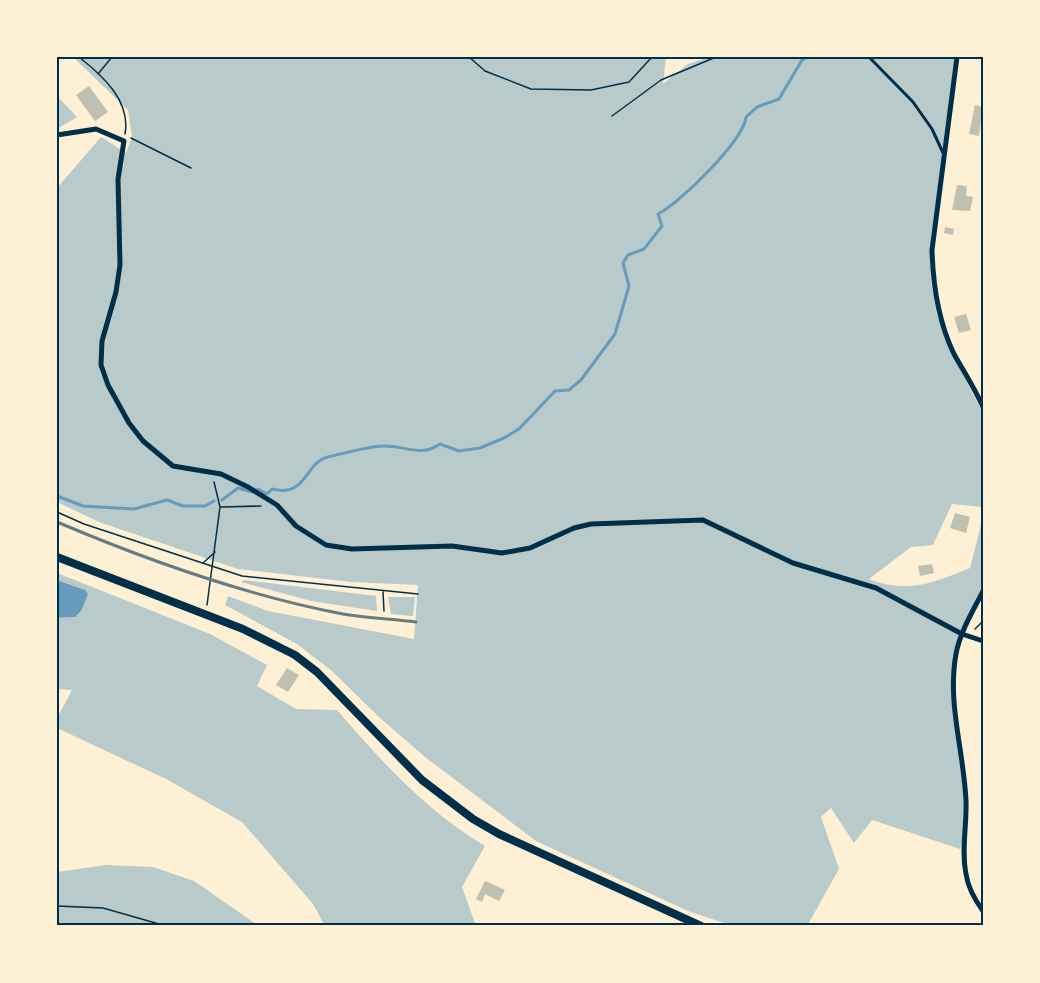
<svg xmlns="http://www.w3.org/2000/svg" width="1040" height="983" viewBox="0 0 1040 983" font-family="'Noto Sans',sans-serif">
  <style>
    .green { fill: #b9caca }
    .water { fill: #669bbc }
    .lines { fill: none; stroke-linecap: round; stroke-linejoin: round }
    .stream { stroke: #669bbc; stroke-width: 3 }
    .building { fill: #bec0b2 }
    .path { stroke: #003049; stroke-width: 1.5 }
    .service { stroke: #003049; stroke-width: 3 }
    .minor { stroke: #003049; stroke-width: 5 }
    .secondary { stroke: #003049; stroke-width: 8 }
    .rail { stroke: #657d81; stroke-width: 3 }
    .neatline { fill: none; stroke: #003049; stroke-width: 2 }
  </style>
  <rect width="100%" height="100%" fill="#fdf0d5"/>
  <path class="green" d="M73,57H666L663,84L688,64L709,57H955L930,250L931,281L937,315L952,354L983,413V507L952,504L933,545L911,547L869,579C907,594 934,583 970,568L983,517V586L960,633L952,678L964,798L965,828L960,849L872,820L854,843L831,808L821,817L839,869L807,926H733L688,911L536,841L425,757L380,718L332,671L297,644L225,605L228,596L268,611L414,639L418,585L351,582L238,569L99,522L57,502V262C60,235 57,214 57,188L101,137L126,153L132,137L128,110Z
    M57,96L77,117L57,129Z
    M57,573L210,634L267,665L257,686L296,709L337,710C381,761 426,811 485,846L462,887L476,926H325L313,904L242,822L166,779L57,728V718L72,690L57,689V618H68L85,590L57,580Z
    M244,580L376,596L377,611L311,601L241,582Z
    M388,597H415L413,616L391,614Z
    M106,865L153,867L194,881L259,926H57V872Z"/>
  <path class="water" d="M57,580L85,590L88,594L81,611L75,617L57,618Z"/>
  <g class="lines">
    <path class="stream" d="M258,489L267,494L272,489C307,498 304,463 328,457C341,454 370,446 383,446C405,445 420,458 440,444L459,451L480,448L504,438L519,429L555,391L569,390L581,380L615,334L629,286L623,263L628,255L644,249L662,226L658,214C680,203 744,140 746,117L757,107L779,99L802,60L808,57
      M57,496L83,506L134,509L167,500L183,506H205L214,501
      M222,500L238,488L253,492"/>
  </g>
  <path class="building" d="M89,86L108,112L95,121L76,95Z
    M975,105L983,107L979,136L969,134Z
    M957,185L967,186L966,196L973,197L970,211L952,210Z
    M945,227L954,229L953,235L944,233Z
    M966,314L971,330L959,333L954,317Z
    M955,513L970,517L966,533L950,528Z
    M932,564L934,573L920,576L918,566Z
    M287,668L299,675L288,692L276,685Z
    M485,881L505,890L499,901L485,894L482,902L476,899Z"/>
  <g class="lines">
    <path class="path" d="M79,57C103,76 131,101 125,134
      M469,57L485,71L531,89L591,90L629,82L652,57
      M98,74L112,57
      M612,116L661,80L716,57
      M131,138L191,168
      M221,507L261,506
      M57,512L84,524L242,576L418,594
      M203,563L215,552
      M383,592L384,611
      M207,605L220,507L214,482
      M975,629L983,621
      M57,906L103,908L166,926"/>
    <path class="service" d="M869,57L913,102L932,129L944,155"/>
    <path class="minor" d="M957,57L932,250C933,286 938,321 954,354C964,372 975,389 983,407
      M57,135L96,129L124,141L118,179L120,265L116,292L102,341L101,365L108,385L129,423L143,441L173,466L221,474L248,487L277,505L296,526L326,545L352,549L452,546L502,553L530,548L574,528L591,524L703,520L793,563L876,588L962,634L983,641
      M983,591C973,611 960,632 956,654C947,703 964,752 966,801C967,825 961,850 966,874C968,888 975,900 983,911"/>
    <path class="secondary" d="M57,557L243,629L295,655L317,672L422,780L473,819L499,834L701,926"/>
    <path class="rail" d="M57,522C149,561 244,595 343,614C367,618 392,619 416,622"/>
  </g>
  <rect width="1040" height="983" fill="none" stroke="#fdf0d5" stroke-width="117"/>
  <rect x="58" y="58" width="924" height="866" class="neatline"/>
</svg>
